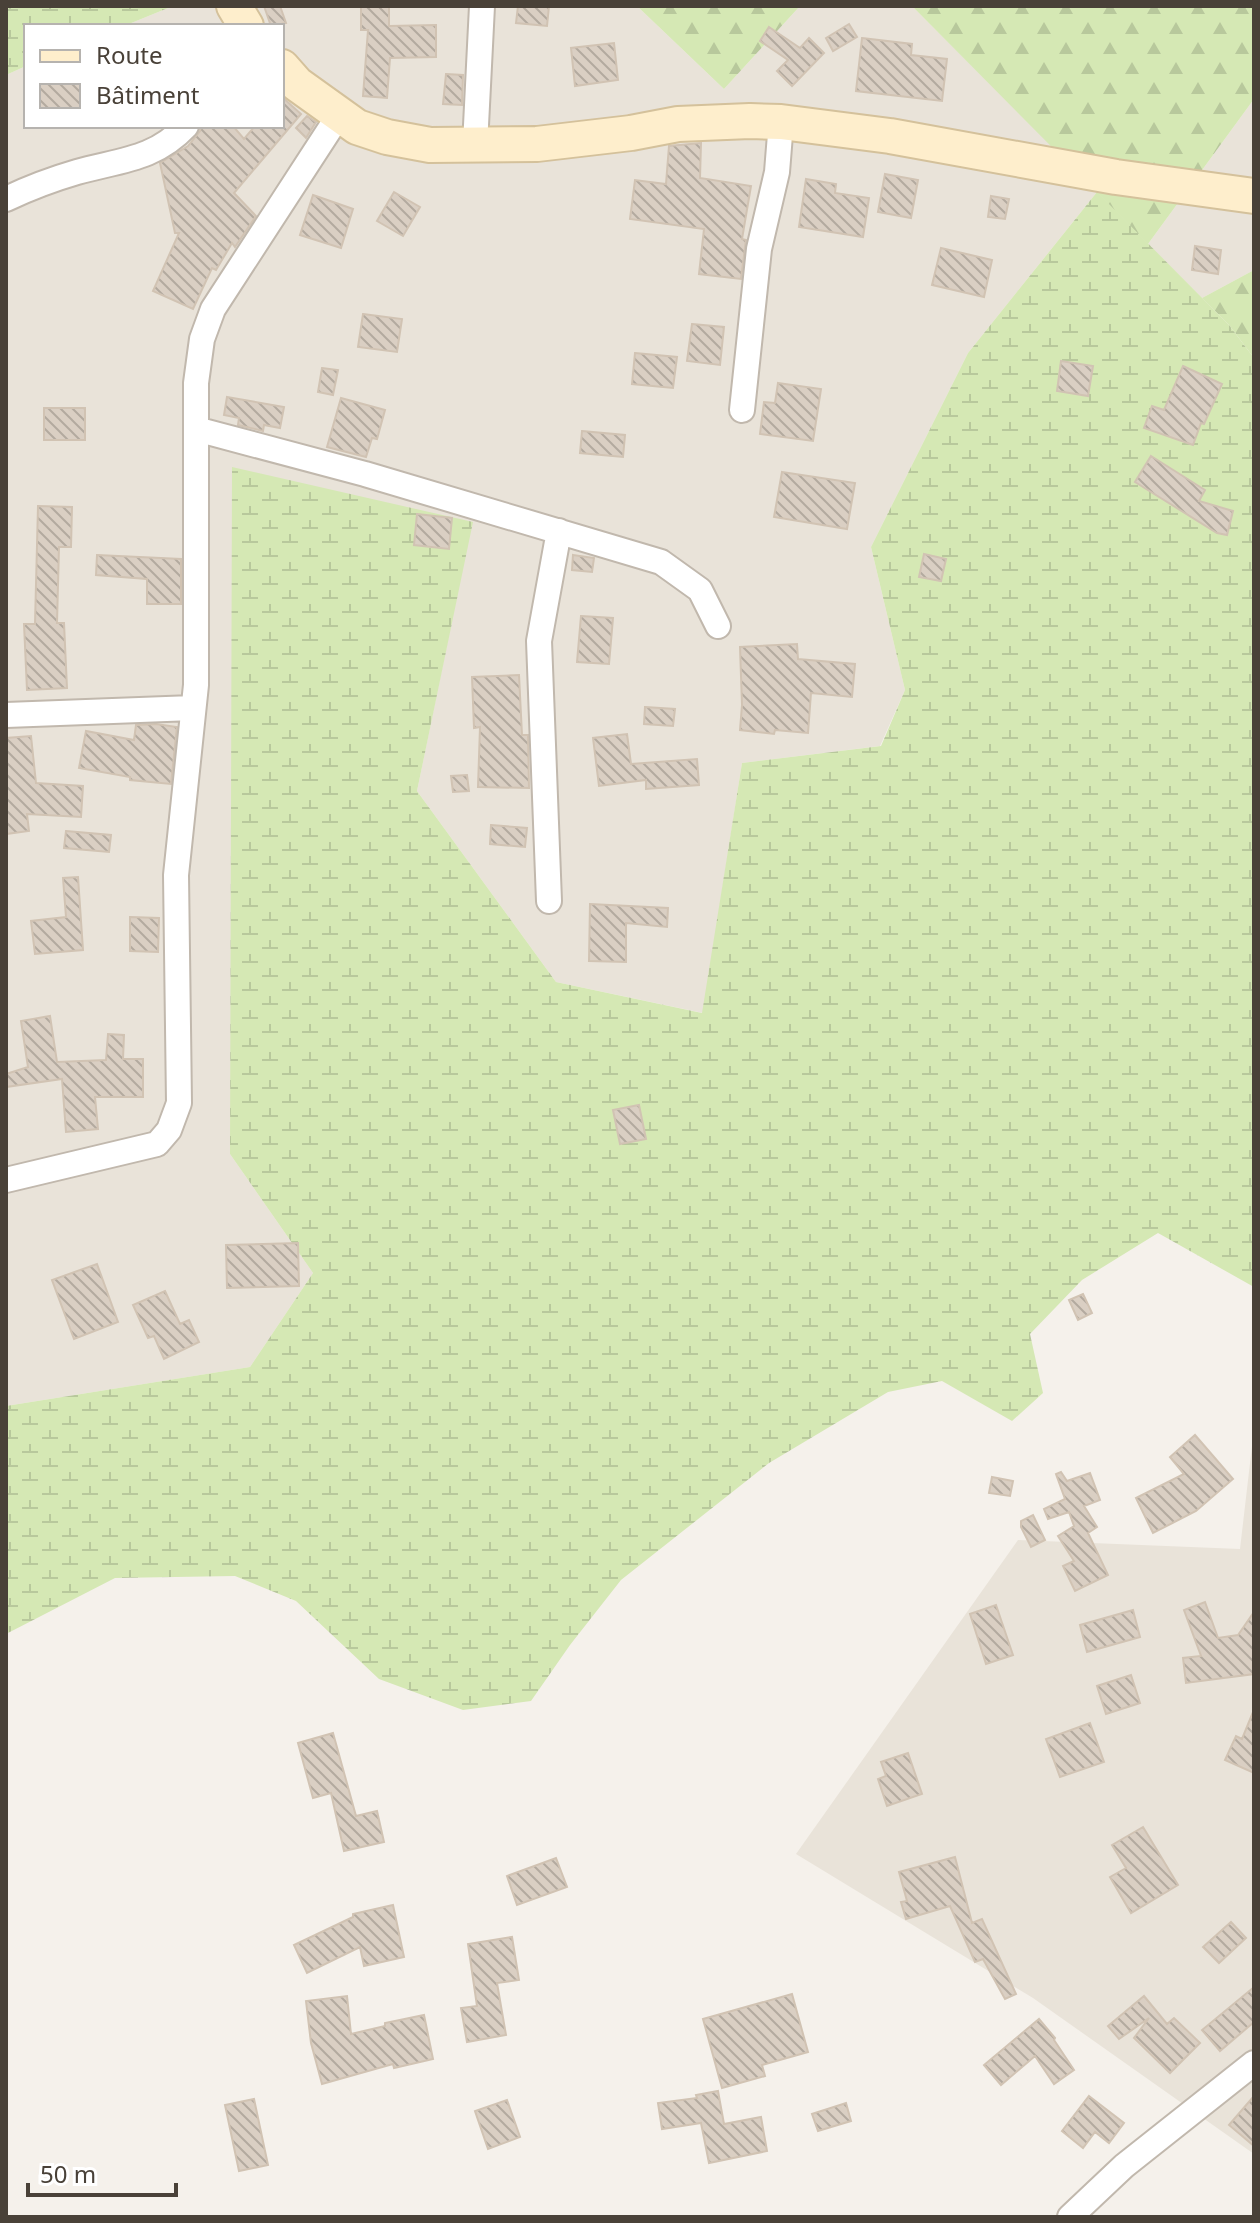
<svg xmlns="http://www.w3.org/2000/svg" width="1260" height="2223" viewBox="0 0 1260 2223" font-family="'Noto Sans',sans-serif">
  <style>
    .residential { fill: #e9e3d9 }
    .forest { fill: url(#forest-firs) }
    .wetland { fill: url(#wetland-marsh) }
    .building { fill: url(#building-back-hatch); stroke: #d1c3b3; stroke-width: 2 }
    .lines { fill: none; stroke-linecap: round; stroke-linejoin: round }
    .street-casing { stroke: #c1b8ad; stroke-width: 28 }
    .secondary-casing { stroke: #d4c19b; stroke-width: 38 }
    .street { stroke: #fff; stroke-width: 24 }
    .secondary { stroke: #feeecc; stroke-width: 34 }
  </style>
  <defs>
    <pattern id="forest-firs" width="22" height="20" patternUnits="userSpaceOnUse" patternTransform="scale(2)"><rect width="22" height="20" fill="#d5e8b4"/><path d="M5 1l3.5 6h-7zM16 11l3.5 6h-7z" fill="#b8c89c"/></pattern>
    <pattern id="wetland-marsh" width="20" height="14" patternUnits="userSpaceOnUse" patternTransform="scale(2)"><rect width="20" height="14" fill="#d5e8b4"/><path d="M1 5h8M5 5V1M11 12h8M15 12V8" fill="none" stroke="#b8c89c"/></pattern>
    <pattern id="building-back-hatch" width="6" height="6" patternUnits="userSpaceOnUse" patternTransform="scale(2)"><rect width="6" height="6" fill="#dacfc3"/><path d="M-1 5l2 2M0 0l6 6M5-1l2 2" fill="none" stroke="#b3aa9f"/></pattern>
  </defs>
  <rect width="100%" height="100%" fill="#f5f1eb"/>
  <path class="residential" d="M173,6H637L724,89L800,6H912L1097,192L968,353L871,547L905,690L880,746L742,763L703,1013L556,982L417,791L472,522L230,1154L313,1273L250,1367L6,1406V75L26,66V126H282V26H124Z
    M1254,99V270L1202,298L1148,244Z
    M1254,1429V2154L1033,1998L796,1854L1018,1540L1240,1549Z"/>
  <path class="forest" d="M637,6H800L724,89Z
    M912,6H1254V99L1148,244Z
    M1254,270V358L1229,325L1202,298Z"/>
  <path class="wetland" d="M6,6H173L124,26H26V66L6,75Z
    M1097,192L1229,325L1254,358V1287L1158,1233L1082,1280L1030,1334L1043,1393L1012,1421L942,1381L888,1392L769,1463L621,1580L570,1645L531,1701L463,1710L379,1679L296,1601L235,1576L115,1578L6,1634V1406L250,1367L313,1273L230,1154L232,467L473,522L417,791L556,982L702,1013L742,763L881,746L905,690L871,547L968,353Z"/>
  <path class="building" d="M264,6H280L286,23L271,26Z
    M361,6H389V26L436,25V57L390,58L387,98L363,96L368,30H361Z
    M518,6H549L547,26L516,23Z
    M849,24L857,37L833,51L826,38Z
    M769,27L800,48L809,38L824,53L792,86L777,71L788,60L760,41Z
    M862,38L912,44L911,55L947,59L942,101L856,91Z
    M614,43L618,80L575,86L571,48Z
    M446,74L463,75L462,105L443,104Z
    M282,97L301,114L234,193L256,216L235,247L232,243L216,270L212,268L193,309L153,291L179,233H175L160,163L188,146L200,131L201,126H233L244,139L255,126H282Z
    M307,116L316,122L306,138L296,128Z
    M701,143L700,178L751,186L742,239L746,240L741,279L699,274L704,229L630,219L635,180L666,184L669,146Z
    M885,174L918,180L911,218L878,212Z
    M806,179L836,184L835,193L869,198L863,237L799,227Z
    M394,192L420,207L403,236L377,221Z
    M313,195L353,209L341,248L300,235Z
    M991,196L1009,199L1005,219L988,217Z
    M1195,246L1221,250L1218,274L1192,270Z
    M941,248L992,260L984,297L932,285Z
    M363,314L402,319L397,352L358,347Z
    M692,324L724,327L720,365L687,361Z
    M635,353L677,357L673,388L632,384Z
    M1061,361L1093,366L1088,396L1057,391Z
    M1183,366L1222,384L1204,424L1201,423L1193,445L1144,428L1152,406L1164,410Z
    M322,368L338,370L333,395L318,392Z
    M778,383L821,389L813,441L760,434L764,402L775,403Z
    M227,397L284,407L280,428L264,425L263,431L238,425L239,418L224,415Z
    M341,398L385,410L377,439L372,438L366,457L327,447Z
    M44,408H85V440H44Z
    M582,431L625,435L623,457L580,453Z
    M1151,456L1205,490L1199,501L1233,511L1227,535L1217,533L1135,482Z
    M782,472L855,483L847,529L774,517Z
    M38,506L72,507L71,547H59L57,623H64L67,688L27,690L24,624H35Z
    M417,514L452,518L449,549L414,545Z
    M924,554L946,559L941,581L919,577Z
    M97,555L181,559V604H147V579L96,575Z
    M573,555L594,558L592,572L572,570Z
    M581,616L613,618L609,664L577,662Z
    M797,644L798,659L855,664L852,697L811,693L808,733L775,730L774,734L740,730L742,705L740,647Z
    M519,675L522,735H528L529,788L478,787L480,727L474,728L472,677Z
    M645,707L675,709L673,726L644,724Z
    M156,724L177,727L171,784L130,780V777L79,768L86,731L134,740L136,725Z
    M627,734L631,764L697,759L699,785L646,789V780L599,786L593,738Z
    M31,736L36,783L83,786L81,817L27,814L29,831L6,834V738Z
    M467,775L469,791L453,792L451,776Z
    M491,825L527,828L525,847L490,844Z
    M66,831L111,835L109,852L64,848Z
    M78,877L83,950L35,954L31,921L66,917L63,878Z
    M590,904L668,908L667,927L626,923V962L589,961Z
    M130,917L159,918L158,952L130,951Z
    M50,1016L57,1062L106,1060L108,1034L124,1035L123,1059H143V1097H95L98,1129L66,1132L62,1079L6,1087V1074L28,1067L21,1021Z
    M639,1105L646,1139L620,1144L613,1110Z
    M298,1243L299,1286L227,1288L226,1245Z
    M97,1264L118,1322L74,1339L52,1280Z
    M165,1291L180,1324L189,1320L199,1342L164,1359L154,1336L148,1338L133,1305Z
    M1083,1294L1092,1313L1078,1320L1069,1300Z
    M1195,1435L1233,1479L1196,1511L1153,1533L1136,1498L1184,1474L1170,1457Z
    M1061,1472L1067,1481L1090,1473L1100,1500L1084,1506L1097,1527L1088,1533L1108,1575L1075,1591L1063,1566L1074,1561L1058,1536L1074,1526L1069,1512L1048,1519L1044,1509L1065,1499L1056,1474Z
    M992,1477L1013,1481L1010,1496L989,1493Z
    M1033,1515L1045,1540L1031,1547L1021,1527V1521Z
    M1205,1602L1218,1638L1238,1635L1254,1612V1674L1186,1683L1183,1658L1201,1656L1184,1610Z
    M996,1605L1013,1655L986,1664L970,1614Z
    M1133,1610L1140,1637L1087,1652L1080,1625Z
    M1131,1675L1140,1703L1106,1714L1097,1686Z
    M1253,1712L1254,1713V1773L1225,1760L1236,1736L1242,1739Z
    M1090,1723L1104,1762L1060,1777L1046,1739Z
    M333,1733L356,1816L377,1811L384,1842L344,1851L331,1793L313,1798L298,1743Z
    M908,1753L922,1794L887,1806L878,1779L886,1776L881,1762Z
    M1143,1827L1178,1885L1131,1913L1110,1877L1126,1868L1112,1845Z
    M955,1857L972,1923L982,1919L1016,1994L1005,1999L983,1959L975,1962L950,1906L906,1919L901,1902L907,1901L899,1872Z
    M556,1858L567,1887L517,1905L507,1876Z
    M393,1905L404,1957L364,1966L360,1947L307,1973L294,1945L353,1917V1914Z
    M1231,1922L1246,1938L1219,1963L1203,1947Z
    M512,1937L519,1980L497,1983L506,2035L467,2042L461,2008L477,2006L468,1944Z
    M1254,1987V2022L1220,2051L1202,2030Z
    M792,1994L808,2052L762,2065L765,2076L722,2088L703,2019Z
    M347,1996L351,2034L385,2026V2023L424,2015L433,2059L394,2068L393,2064L322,2084L311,2043L306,2001Z
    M1144,1996L1167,2024L1174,2018L1200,2043L1170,2073L1134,2038L1149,2018L1119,2039L1108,2026Z
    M1039,2019L1055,2038L1054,2040L1074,2070L1054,2084L1035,2056L1001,2085L984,2065Z
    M718,2091L724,2124L761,2117L767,2151L709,2163L701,2123L662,2129L658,2103L697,2098L696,2095Z
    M1089,2096L1124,2123L1109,2143L1095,2132L1083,2148L1062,2131Z
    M1254,2096V2146L1229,2125Z
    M254,2099L268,2165L239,2171L225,2105Z
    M507,2100L520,2137L488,2149L475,2111Z
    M846,2103L851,2121L818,2131L812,2114Z"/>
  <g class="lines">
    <g class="street-casing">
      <path id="street" d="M475,145L482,6
        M6,199C29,188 53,179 77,172C120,160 154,160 186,126
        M742,410L759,249L777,172L781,122
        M196,429L365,474L661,562L700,590L718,626
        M6,715L193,708
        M549,901L539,641L559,531
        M6,1180L157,1144L169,1130L179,1103L176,875L196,685V383L202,339L213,309L339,115
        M1070,2217L1124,2166L1254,2063"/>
    </g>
    <g class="secondary-casing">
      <path id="secondary" d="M234,6L246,26
        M282,67L297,84L357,127L387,137L430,145L537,144L631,133L678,124L750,121L781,122L890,136L1116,177L1254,196"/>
    </g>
    <use href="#street" class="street"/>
    <use href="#secondary" class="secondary"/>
  </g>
  <rect width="1260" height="2223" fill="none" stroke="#494138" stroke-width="16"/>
  <rect x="24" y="24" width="260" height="104" fill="#ffffff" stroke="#b6b3af" stroke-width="2"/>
  <rect x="40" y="50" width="40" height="12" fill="#feeecc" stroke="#b6b3af" stroke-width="2"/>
  <text x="96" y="64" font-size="24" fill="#494138">Route</text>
  <rect x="40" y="84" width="40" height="24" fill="url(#building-back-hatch)" stroke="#b6b3af" stroke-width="2"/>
  <text x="96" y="104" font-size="24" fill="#494138">Bâtiment</text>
  <path d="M28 2183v12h148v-12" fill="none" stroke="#494138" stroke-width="4"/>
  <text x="40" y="2183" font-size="24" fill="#494138" stroke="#ffffff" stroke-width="6" paint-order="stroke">50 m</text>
</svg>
